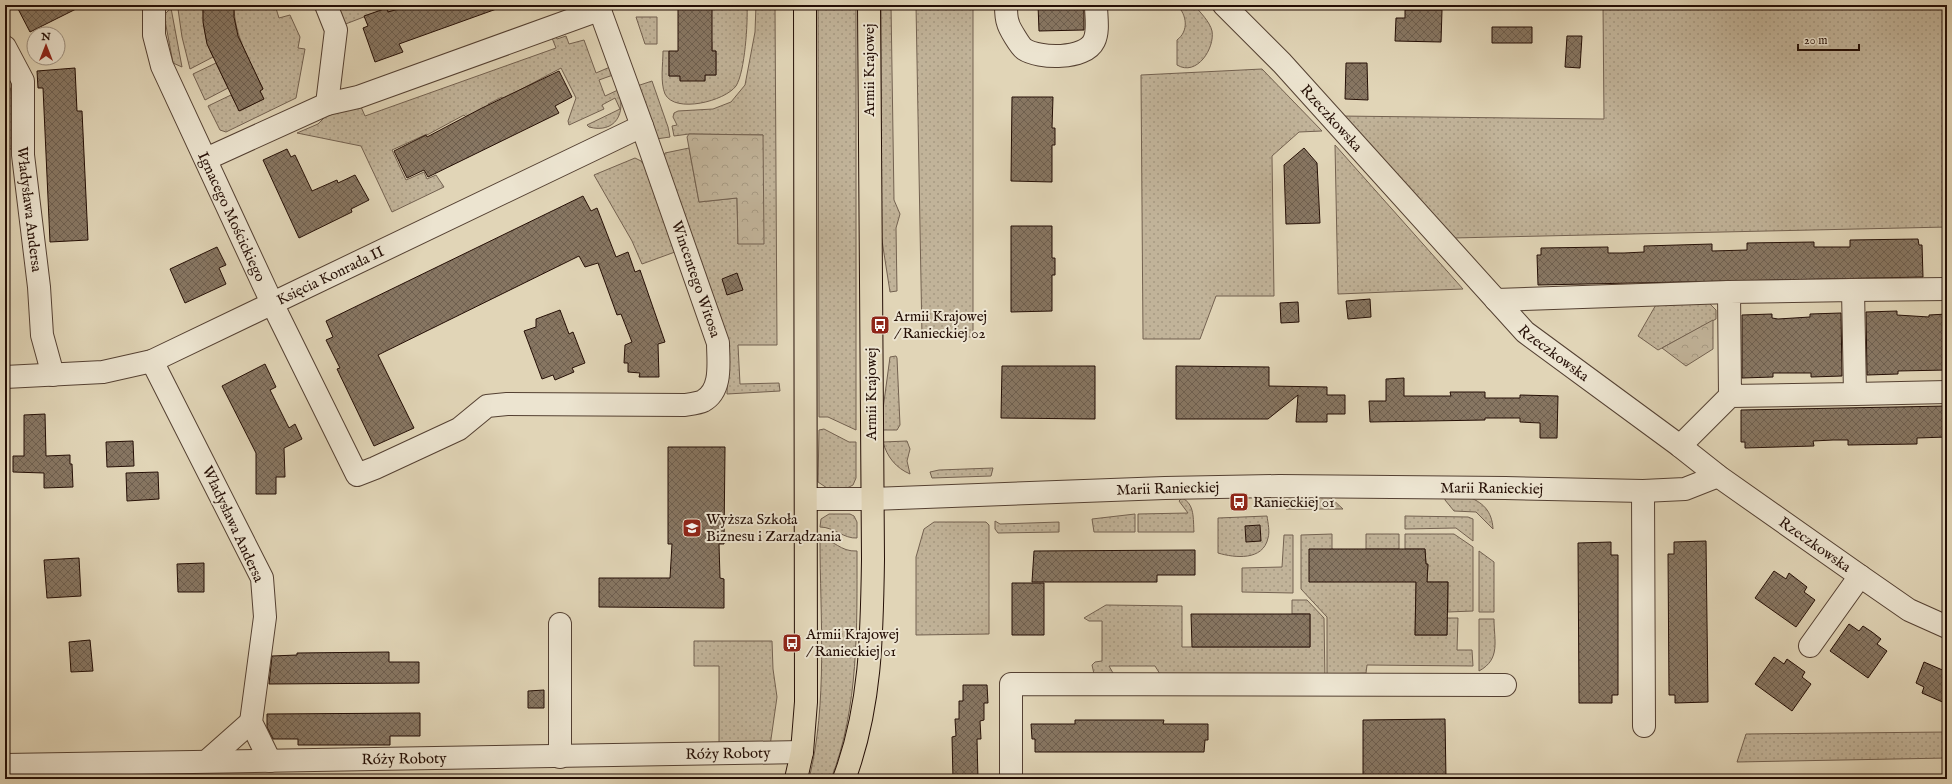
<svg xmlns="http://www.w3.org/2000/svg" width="1952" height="784" viewBox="0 0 1952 784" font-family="'IM FELL English',serif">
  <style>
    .grass { fill: url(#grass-dots); stroke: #736150 }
    .forest { fill: url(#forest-crowns); stroke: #736150 }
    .building { fill: url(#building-cross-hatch); stroke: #250f06 }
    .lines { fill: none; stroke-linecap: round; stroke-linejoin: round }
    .minor-casing { stroke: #544032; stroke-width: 24 }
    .major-casing { stroke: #250f06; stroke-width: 24 }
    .minor { stroke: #ece4d0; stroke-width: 22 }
    .major { stroke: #e1d5b7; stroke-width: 22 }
    .labels { text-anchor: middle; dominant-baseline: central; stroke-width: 4; stroke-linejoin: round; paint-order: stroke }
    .street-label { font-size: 15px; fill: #250f06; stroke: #ece4d0 }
    .poi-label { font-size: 15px; fill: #250f06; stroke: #ece4d0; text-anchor: start }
  </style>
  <defs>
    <pattern id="grass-dots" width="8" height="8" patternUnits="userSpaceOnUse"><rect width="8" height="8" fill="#c1b399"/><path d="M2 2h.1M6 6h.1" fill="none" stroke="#a69982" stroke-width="1.8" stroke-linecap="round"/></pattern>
    <pattern id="forest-crowns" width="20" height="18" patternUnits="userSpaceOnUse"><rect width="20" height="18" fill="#c1b399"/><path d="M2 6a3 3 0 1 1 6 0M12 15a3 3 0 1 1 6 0" fill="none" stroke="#a69982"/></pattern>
    <pattern id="building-cross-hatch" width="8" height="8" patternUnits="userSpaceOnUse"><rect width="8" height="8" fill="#877662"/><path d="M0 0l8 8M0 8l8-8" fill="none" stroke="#6e5f4f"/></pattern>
  </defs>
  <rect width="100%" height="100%" fill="#e1d5b7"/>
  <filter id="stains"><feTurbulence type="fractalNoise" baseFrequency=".005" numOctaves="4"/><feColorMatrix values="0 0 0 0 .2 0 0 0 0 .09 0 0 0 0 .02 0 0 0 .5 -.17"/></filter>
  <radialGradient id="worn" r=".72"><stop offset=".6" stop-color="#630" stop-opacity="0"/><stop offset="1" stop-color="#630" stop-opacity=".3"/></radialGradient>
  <path class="grass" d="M234,5H275L279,18L290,15L300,37L298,48L305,49L296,98L226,132L220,130L208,106L231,95L240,111L263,99L260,91L263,89C250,61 234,36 234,5Z
    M334,5H413L388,12L387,8L343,25Z
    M712,5H747C748,22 745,72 736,86C725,101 675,114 665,94C660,82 663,64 663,51H669V76H680V80H705V75H716V51H712V42H710Z
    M756,5H775L777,345H738L740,384L779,383L780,391L727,394L728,355L663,160L665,153L689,148L699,202L737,198L738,244L763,135L689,134L674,136L672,126L677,125L673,117L674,113L678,111L713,109L731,102L745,85L755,32Z
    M818,5H856V430L828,417H819Z
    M881,5H891L894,200L900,214L896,228L897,291L890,292L881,234Z
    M916,5H973V337H922Z
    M1177,5H1194C1200,12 1210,22 1212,31C1215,48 1197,77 1177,65V40C1189,31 1187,15 1177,5Z
    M1603,5H1947V227L1453,238L1338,116L1604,119Z
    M171,8L182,67L173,63L164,15Z
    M203,8C203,26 205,41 213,57L190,69L182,37L178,9Z
    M636,17H657V44H645Z
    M554,32L557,39L566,36L569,44L584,40L596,73L610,67L613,75L599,80L605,96L618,90C627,113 615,134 589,127L587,125L620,109L615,98L602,105L604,109L569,125L568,121L576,98L561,68L503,99L502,97L488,104L489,106L466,117L464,115L427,135V134L392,150L406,180L424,172L427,179L436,175L444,187L392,212L361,146L297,133L318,124L327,115L361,107L365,116L556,48L550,33Z
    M216,63L228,88L205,100L193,74Z
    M1262,69L1322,131L1299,132L1272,156L1274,296H1216L1200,339H1143L1141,75Z
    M5,78L11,90L15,149H5Z
    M652,81L668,127L670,137L656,139L637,86Z
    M1335,145L1463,289L1338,294Z
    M635,158L641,161L645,166L675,252L642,264L632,241L594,175Z
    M1707,301L1716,310V319L1662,348L1658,350L1638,336L1657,303Z
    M896,356L897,358L900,425L897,430H882L883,409L890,357Z
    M824,429L849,442H856V478L853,485L847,488H827L818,482L819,430Z
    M907,441L910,449L907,461L910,474C896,468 887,457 883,442Z
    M993,468L991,476L932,478L930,472L939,470Z
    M1300,496L1330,497L1343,509H1286L1290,502Z
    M1466,496C1483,502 1492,511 1493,529L1476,512L1454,511L1445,500V498Z
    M1182,498C1195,504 1193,519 1194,532H1138V514L1188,513L1179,501Z
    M829,514H850L854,516L857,522V538C844,539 834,527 820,527L821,519Z
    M1135,514V532H1094L1092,519Z
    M1267,516C1268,523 1270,532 1268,538C1263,561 1235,558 1218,553V518Z
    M1405,516L1468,517L1473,519V541L1456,528L1405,529Z
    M995,521L1000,524L1059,522V532L998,533L995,529Z
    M934,522H986L989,525V634L916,635V557L924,529Z
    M1332,534V549L1416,582L1415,635H1447V618H1458L1457,650H1472L1473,666L1367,665L1366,673L1327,674V617L1301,589V535Z
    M1366,534H1399V549H1366Z
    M1405,534H1454L1473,547V611L1448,612V582H1427L1428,565L1426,564L1425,549H1405Z
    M1284,535H1293V593L1242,592V568L1282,567Z
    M820,539C834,539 840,552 857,551C857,626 859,708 831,779H809C828,703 820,617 820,539Z
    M1479,551L1494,562V612H1479Z
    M1292,600H1307L1324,618L1325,680L1160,674L1155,666H1109L1117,680L1094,674L1092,665L1095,662L1102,661V621H1089L1084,618L1106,605L1182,606V647H1310V614H1292Z
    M1479,619H1494C1494,641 1501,659 1479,671Z
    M694,641H772L773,669L777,697L770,746L719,747V666H694Z
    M1947,732V758L1737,762L1746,734Z"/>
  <path class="forest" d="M689,134L763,135L764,244H738L737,198L699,202L687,137Z
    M1713,320V349L1686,366L1662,348Z"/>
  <path class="building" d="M16,5H84L30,32Z
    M203,5H234V17L238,36L263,89L260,91L264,99L239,111L207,44L203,22Z
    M413,5H501L502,7L399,44L403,52L375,62L363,28L368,26L364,16L387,8L388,12Z
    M678,5H712V51H716V75H705V81H680V76H669V51H678Z
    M1038,5H1084V30L1039,31Z
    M1405,10H1442L1441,42L1395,41L1396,18H1405Z
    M1492,27H1532V43H1492Z
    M1567,36H1582L1580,68L1565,67Z
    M1346,63H1367L1368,100L1345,99Z
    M75,68L77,111H82L88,240L50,242L43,88H38L37,71Z
    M559,71L572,97L555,106L559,113L428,177L424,170L407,178L394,151L426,135L427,137L482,108Z
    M1012,97H1053L1052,128H1055V145H1052V182L1011,181Z
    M1304,148L1317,163L1320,223L1286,224L1284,165Z
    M287,149L291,157L295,155L312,191L337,180L338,183L355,175L369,200L351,209L352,212L299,238L263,160Z
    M583,196L591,211L597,208L616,257L628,252L635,272L640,270L665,342L658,344L659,377H639L640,373L628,372V363H624L625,345L632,342L621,314L617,315L598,263L585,267L579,256L378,355L414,428L374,446L337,369L340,368L326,340L333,337L326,321Z
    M1011,226H1052V258H1055V275H1052V311L1011,312Z
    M1918,239L1919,245H1922L1923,277L1538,285L1537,255H1541V248L1608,247V253H1624L1644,252V246L1712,244V251L1747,250V243L1814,242V247H1850V240Z
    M217,247L226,265L219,268L226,284L185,303L170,269Z
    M737,273L743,290L727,295L722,279Z
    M1370,299L1371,317L1348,319L1346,301Z
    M1298,302L1299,322L1281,323L1280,303Z
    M560,310L569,334L573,332L585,363L572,368L574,372L555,380L553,375L542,379L524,331L536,327V319Z
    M1897,311V315L1929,317V315L1947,314V370L1898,371V374L1867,375L1866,312Z
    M1841,313L1842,376L1811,377V373H1773V377L1742,378V315L1772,314V318L1778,319L1810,317V314Z
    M265,364L276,387L270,390L289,428L295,424L302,439L284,448L285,477H276V494H256V453L222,386Z
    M1002,366H1095V419L1001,418Z
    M1176,366L1269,367V386L1327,387V395H1345V414H1327V422H1296L1298,395L1268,419H1176Z
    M1404,378V396H1451L1450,392H1485V398H1520V395L1558,396L1557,438H1540V423L1520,422V418H1485V420L1370,422L1369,401H1386V379Z
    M1947,406V437L1917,438V444L1848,445V440H1833L1813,441L1814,446L1745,448V442H1741V410Z
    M45,414L46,456L70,455V464H72L73,487L44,488V473L13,472V456H24V415Z
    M133,441L134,466L107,467L106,442Z
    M668,447H725L724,544H719L720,578L724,579V608L599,607V578H670L672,544H668Z
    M158,472L159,499L127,501L126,473Z
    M1260,525L1261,541L1246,542L1245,526Z
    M1706,541L1708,702L1675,703V695H1669L1668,554H1674V542Z
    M1611,542V555H1618V695H1612V703H1579L1578,543Z
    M1309,549H1425L1426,564H1428L1427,582H1448L1447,635H1415L1416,582H1309Z
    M1195,550V575H1157V582H1032L1034,551Z
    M79,558L81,596L47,598L44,560Z
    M204,563V592H178L177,564Z
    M1774,571L1786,579L1789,573L1807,587L1804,592L1815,600L1796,627L1755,598Z
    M1012,583H1044V635H1012Z
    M1191,614H1310V647H1192Z
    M1849,624L1859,631L1863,626L1872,632L1881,639L1877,644L1887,651L1868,678L1830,651Z
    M90,640L93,671L71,672L69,642Z
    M389,652V662H419V683L269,684L272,656L297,655V653Z
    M1774,657L1784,664L1787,659L1805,672L1802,677L1811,684L1792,711L1755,684Z
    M1924,662L1947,672V704L1922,693L1924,687L1916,683Z
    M963,685H987L988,703H984V720L980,721L981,739H977L978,779H953L952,737L956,736L955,719H959V701H963Z
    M544,690V708H528V691Z
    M420,713V736H390V745H298V739H273L267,727V714Z
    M1445,719L1446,779H1363V720Z
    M1075,720H1164L1163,724H1208V740H1205L1204,752H1035V739H1032L1031,724H1075Z"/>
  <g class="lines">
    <g class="minor-casing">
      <g id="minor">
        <path id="s1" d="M154,5V35L162,66L272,303L357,475L375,468L459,429L487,406L507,404L685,405C691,404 699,403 703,401C723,390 718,361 718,343L642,126L598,5"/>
        <path d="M326,5L336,30L327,104"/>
        <path d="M1006,5C1006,11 1006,18 1008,23C1009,28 1020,46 1024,49C1039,59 1085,60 1094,41C1099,31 1096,16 1096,5"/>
        <path id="s2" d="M1224,5L1282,63L1525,332L1680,446L1718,476L1860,576L1909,610L1947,627"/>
        <path id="s3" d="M5,47L23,81V155L39,287L42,335L53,375"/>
        <path d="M206,159L327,104L358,97L599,10L602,5"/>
        <path d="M1853,290L1947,289"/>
        <path d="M1496,300L1729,292"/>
        <path d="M152,361L262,578L265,617L251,722L270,761"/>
        <path id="s4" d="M5,377L103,372L152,361L642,126"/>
        <path d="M1855,394L1947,392"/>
        <path d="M1680,446L1730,396L1855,394L1853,290L1729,292L1730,396"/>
        <path d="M1643,491L1644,726"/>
        <path id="s5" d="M807,499H872L1165,488L1279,486L1505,488L1643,491L1685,489L1718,476"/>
        <path d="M560,624V757"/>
        <path d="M1810,646L1860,576"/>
        <path d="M207,761L251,722"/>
        <path id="s6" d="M5,765L802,752"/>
        <path d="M1011,779V684L1505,685"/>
      </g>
    </g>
    <g class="major-casing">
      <path id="major" d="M796,779L802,752L806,702L805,5
        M844,779C871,708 872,634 873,559L869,5"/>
    </g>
    <use href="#minor" class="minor"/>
    <use href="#major" class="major"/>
  </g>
  <defs>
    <g id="bus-square" transform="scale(1)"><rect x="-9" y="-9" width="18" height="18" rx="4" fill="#8f2418" stroke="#ece4d0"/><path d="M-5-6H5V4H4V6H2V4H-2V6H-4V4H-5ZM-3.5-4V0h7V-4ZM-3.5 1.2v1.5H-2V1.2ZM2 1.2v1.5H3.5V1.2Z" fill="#fff"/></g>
    <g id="university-square" transform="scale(1)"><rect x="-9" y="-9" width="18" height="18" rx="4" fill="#8f2418" stroke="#ece4d0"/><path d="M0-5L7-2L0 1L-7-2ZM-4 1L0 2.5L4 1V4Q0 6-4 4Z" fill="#fff"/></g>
  </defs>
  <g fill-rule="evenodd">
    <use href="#bus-square" x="880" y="325"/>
    <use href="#bus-square" x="1239" y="502"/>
    <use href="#university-square" x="692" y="528"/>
    <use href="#bus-square" x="792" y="643"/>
  </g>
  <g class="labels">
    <g class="street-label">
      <text transform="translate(869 70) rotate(-90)">Armii Krajowej</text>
      <text stroke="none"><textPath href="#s2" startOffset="156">Rzeczkowska</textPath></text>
      <text stroke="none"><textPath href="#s3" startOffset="167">Władysława Andersa</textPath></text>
      <text stroke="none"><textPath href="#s1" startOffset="228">Ignacego Mościckiego</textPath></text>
      <text stroke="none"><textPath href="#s4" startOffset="346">Księcia Konrada II</textPath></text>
      <text transform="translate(696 279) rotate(71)">Wincentego Witosa</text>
      <text stroke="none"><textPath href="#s2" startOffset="480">Rzeczkowska</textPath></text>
      <text transform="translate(871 394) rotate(-90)">Armii Krajowej</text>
      <text stroke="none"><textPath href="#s5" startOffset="361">Marii Ranieckiej</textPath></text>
      <text stroke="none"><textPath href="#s5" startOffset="685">Marii Ranieckiej</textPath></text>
      <text transform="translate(233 524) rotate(65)">Władysława Andersa</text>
      <text stroke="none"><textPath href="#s2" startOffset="804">Rzeczkowska</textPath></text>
      <text stroke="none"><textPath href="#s6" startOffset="723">Róży Roboty</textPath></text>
      <text stroke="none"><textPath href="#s6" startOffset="399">Róży Roboty</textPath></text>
    </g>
    <g class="poi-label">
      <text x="894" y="316">Armii Krajowej<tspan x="894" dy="17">/ Ranieckiej 02</tspan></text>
      <text x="1253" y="502">Ranieckiej 01</text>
      <text x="706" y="519">Wyższa Szkoła<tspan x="706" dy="17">Biznesu i Zarządzania</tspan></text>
      <text x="806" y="634">Armii Krajowej<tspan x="806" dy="17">/ Ranieckiej 01</tspan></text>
    </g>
  </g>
  <rect width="1952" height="784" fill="none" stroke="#e1d5b7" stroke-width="20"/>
  <rect x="6" y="6" width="1940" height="772" fill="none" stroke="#250f06" stroke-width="2"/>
  <rect x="10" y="10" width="1932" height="764" fill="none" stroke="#250f06"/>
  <g transform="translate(46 46)"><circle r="19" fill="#ece4d0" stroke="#9c8f7f"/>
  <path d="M0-3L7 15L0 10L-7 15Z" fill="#8f2418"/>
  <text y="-6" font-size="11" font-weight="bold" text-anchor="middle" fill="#250f06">N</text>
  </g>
  <path d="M1798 44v6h61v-6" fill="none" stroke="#250f06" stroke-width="2"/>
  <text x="1804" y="44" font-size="12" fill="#250f06" stroke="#ece4d0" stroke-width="3" paint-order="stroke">20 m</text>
  <rect width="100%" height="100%" filter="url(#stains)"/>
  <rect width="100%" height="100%" fill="url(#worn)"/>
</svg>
